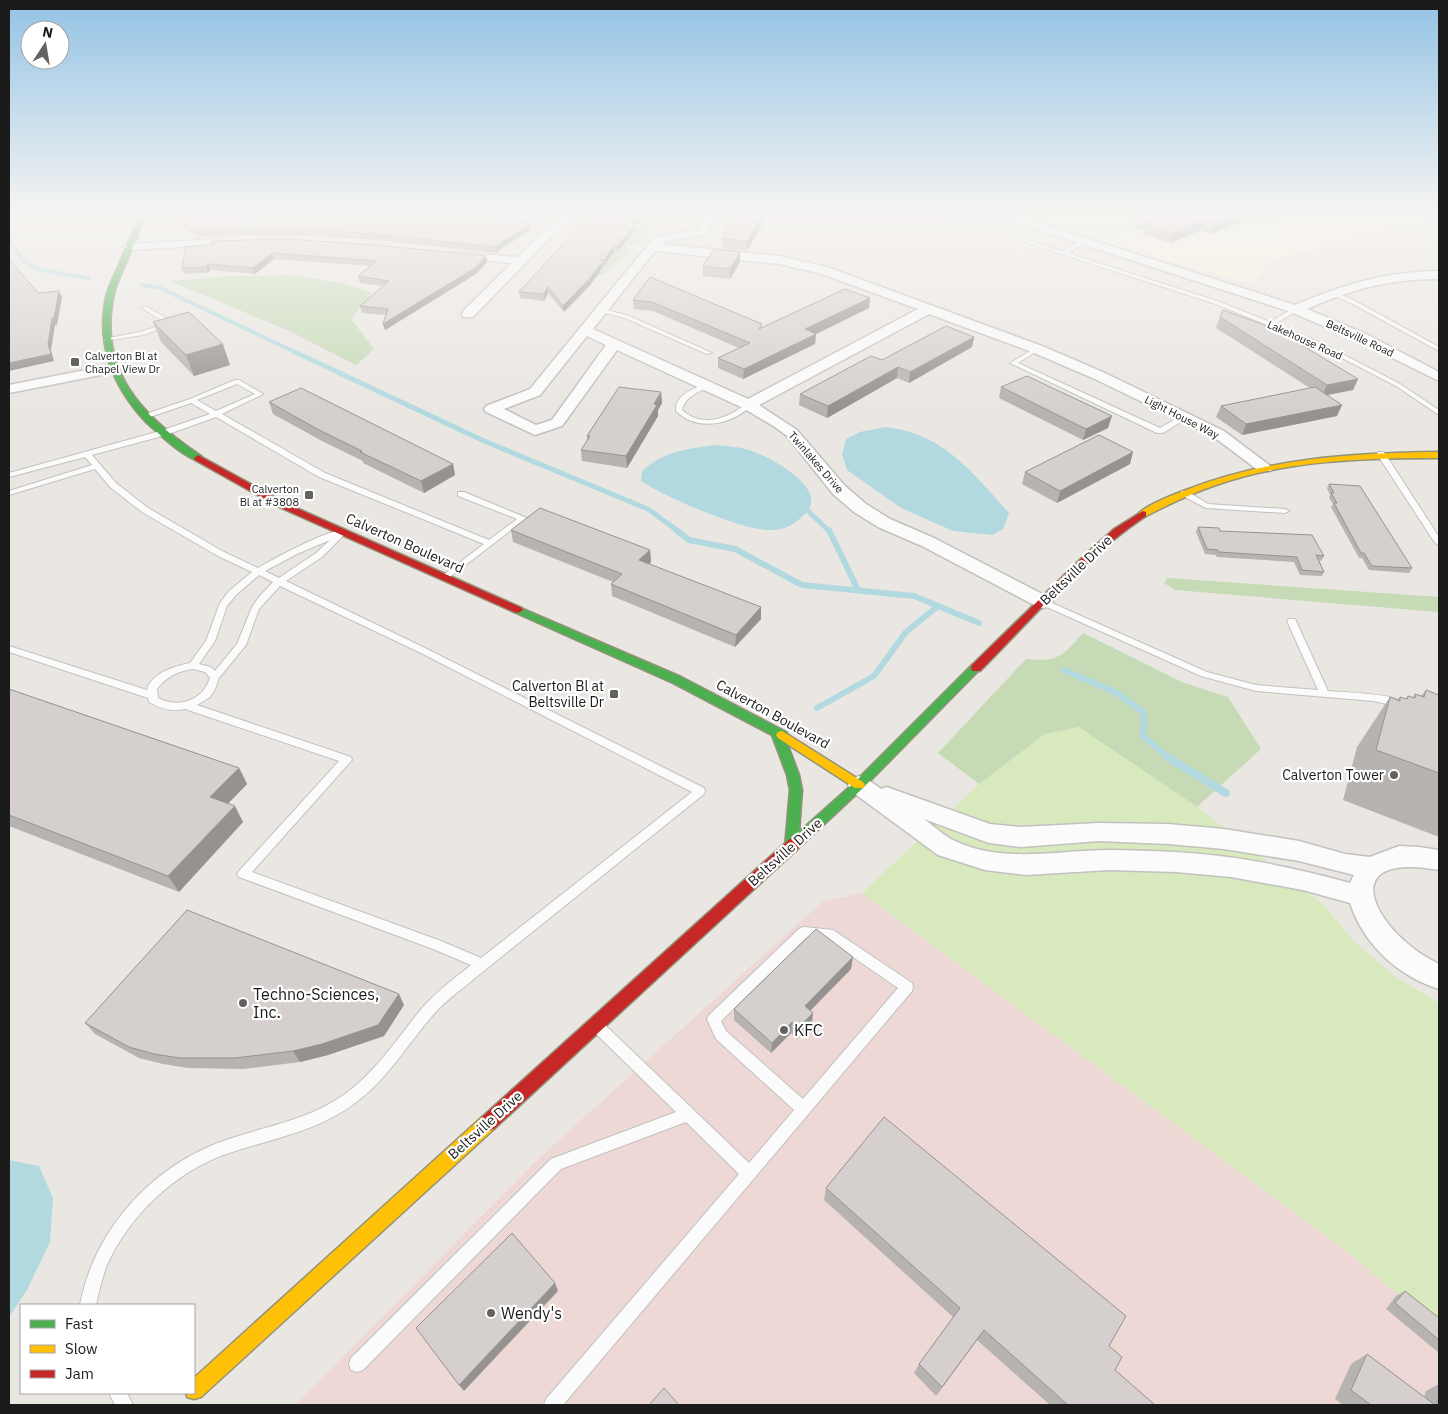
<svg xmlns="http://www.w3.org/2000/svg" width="1448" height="1414" viewBox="0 0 1448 1414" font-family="'IBM Plex Sans',sans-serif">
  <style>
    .commercial { fill: #eed8d6 }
    .education { fill: #f6f3db }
    .grass { fill: #d8eabd }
    .forest { fill: #c5dab5 }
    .park { fill: #cdf3cb }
    .water { fill: #b3d9e0 }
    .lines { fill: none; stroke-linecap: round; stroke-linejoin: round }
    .stream-far3 { stroke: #b3d9e0; stroke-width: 4 }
    .stream-far2 { stroke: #b3d9e0; stroke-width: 5 }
    .stream-far1 { stroke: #b3d9e0; stroke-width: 6 }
    .stream { stroke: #b3d9e0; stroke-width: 8 }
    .lane-casing { stroke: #c2c1bf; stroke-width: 2 }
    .street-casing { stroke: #c2c1bf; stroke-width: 3 }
    .fast-casing { stroke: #93937a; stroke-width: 3 }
    .slow-casing { stroke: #93937a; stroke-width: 3 }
    .jam-casing { stroke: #93937a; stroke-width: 3 }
    .lane { fill: #fcfbfb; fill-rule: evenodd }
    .street { fill: #fcfbfb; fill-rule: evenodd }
    .fast { fill: #4caf50; fill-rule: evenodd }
    .slow { fill: #ffc107; fill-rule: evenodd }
    .jam { fill: #c62828; fill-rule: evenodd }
    .wall { fill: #b7b3b0 }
    .shaded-wall { fill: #959290 }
    .building { fill: #d5d0cd; stroke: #959290 }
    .poi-dot { fill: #636261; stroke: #fff; stroke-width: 2 }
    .labels { text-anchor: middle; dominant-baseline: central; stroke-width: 4.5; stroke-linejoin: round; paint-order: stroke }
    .far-street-label { font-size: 11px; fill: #1b1b1b; stroke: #fff }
    .far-poi-label { font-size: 11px; fill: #1b1b1b; stroke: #fff; text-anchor: start }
    .street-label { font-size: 14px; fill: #1b1b1b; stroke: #fff }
    .poi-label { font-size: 14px; fill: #1b1b1b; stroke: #fff; text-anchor: end }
    .near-poi-label { font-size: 16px; fill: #1b1b1b; stroke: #fff; text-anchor: start }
  </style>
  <rect width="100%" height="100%" fill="#eae7e2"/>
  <path class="commercial" d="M862,893L1349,1253L1439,1330V1405H295L538,1159L822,902Z"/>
  <path class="education" d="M1173,212H1439V217L1271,261L1251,284L1097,240Z"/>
  <path class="grass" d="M1079,727L1197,807L1323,904L1353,940L1393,975L1439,1003V1330L1349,1253L862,893L979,784L1045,734Z"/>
  <path class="forest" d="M629,212H666L663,220L648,226L649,234C642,241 637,243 627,246L631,254L617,261L604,275H598L592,266L638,224Z
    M291,275L342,283L372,293L351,319L374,349L356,365L287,330L170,281L229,276Z
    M1168,578L1439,597V612L1175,590L1164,583Z
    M1083,633L1184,683L1228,697L1261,749L1197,807L1079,727L1045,734L979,784L938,753L1026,659C1059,662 1061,657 1083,633Z"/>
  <path class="park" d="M1003,212H1173L1097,240Z"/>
  <path class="water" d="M885,427C943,433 972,472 1009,513L1003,529L992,535L953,531L901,508L847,470L842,454L846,439L860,432Z
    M715,445C726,446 739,447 749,450C768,456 831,488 805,514C796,523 786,530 772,530C745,532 665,497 641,481L642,471C664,451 687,449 715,445Z
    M9,1160L39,1166L53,1198L50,1242L27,1290L9,1317Z"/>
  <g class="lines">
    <path class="stream-far3" d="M9,239L24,262L40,270L88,278
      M142,285L160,288L297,353"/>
    <path class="stream-far2" d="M295,352L484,441L648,509L678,531
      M808,511L829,531"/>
    <path class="stream-far1" d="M676,530L689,540L735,549L802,585L914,596L979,623
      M829,530L858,590
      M1064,670L1117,693L1144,713L1143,736L1169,758
      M817,708L874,676L906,632L938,606"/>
    <path class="stream" d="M1167,757L1226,793"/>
    <g class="lane-casing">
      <path id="lane" d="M931,212H939L1061,251L1084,240H1088V242L1067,253L1217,301L1270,322L1294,308H1298V310L1275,324L1321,343L1400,384L1439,410V415L1396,386L1317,345L1213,303Z
        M1333,291L1355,301L1439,347V351L1351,303L1331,294L1330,293Z
        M145,306L175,323L143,335L104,341V339L140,332L167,323L143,309L142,308Z
        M600,308L629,316L712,353L707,354L625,318L598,311L597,310Z
        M1035,348L1040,349L1018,363L1160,428L1182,415L1189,417L1163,433H1157L1010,363Z
        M235,380H239L263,394L222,414L325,473L489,540L517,519L458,496V492H464L527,518L446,580L442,577L443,575L484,544L319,477L216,417L166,435L92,455L116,483L148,508L224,552L258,568C273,559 330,528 345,530V534L322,557L286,581L427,649L704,788L705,791L704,794L475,978C461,990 445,1001 433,1015C407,1045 387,1080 355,1103C317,1132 270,1139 226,1154C175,1172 129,1216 107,1265C102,1278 99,1292 96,1305H80C94,1229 153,1165 226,1140C266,1126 309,1120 345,1094C377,1071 398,1037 423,1007C437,991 455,978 471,965L433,949L239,877L237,874L239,871L339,761L185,709C172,712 161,709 149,702L148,698L9,652V646L147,690C151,673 175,666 190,663L206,641L220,603L229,591L252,572L218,556L142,512L110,487L95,469L9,495V491L92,465L85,457L9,477V473L160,431L210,414L191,403L147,418L140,416L190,399ZM237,384L255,394L216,411L197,400ZM330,540L316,553L279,578L265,571L297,554ZM259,575L273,582L259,597L252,607L237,644L215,671L211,667L199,664L215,641L227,606L236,595ZM280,586L421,653L692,792L481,958L441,941L252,872L352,760L351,757L197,705L210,697L215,689L219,678L246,645L259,609ZM193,669L205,672L210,678C203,700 179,709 158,698L157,689C166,677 178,671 193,669Z
        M706,384L709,386L708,387C697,393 685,397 682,410C702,428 727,419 746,404L752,405C732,425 697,432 676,411C674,396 694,388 706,384Z
        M1378,452H1384L1439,537V545L1435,543L1377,454Z
        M1181,491H1187L1208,504L1285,509L1289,511L1285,513L1206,508L1181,495Z
        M1043,599L1207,672L1256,685L1318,690L1287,621L1289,619H1295L1328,691C1343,692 1398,694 1406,703L1401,707L1373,701L1256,691L1201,676L1040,604L1039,602Z
        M804,927L833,930L912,983L913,987L912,991L563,1405H544L546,1399L739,1174L686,1122L561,1169L363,1370L357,1372L351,1370L349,1364L351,1358L551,1159L676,1112L593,1031L591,1027L593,1023L598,1021L603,1023L749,1163L794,1110L716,1039L707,1019L709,1015L800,928ZM807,937L827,939L898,988L803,1099L726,1031L721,1021Z
        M109,1393H127L133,1405H115Z"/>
    </g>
    <g class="street-casing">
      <path id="street" d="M564,212H575L473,317H463L462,314L463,311L512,263L458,258L454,256L452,254L454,252L518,257Z
        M710,212H721L705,235L667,241L660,244L779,256L827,267L1042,346L1105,373L1224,431L1273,468L1271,471H1259L1214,437L1095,379L1032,352L929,314L759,405L797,430L845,486L866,504L890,519L934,538L1050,598L1053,602L1050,606L1043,608L1036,606L922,546L878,527L854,512L833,494L787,436L775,427L743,408L617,350L562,426L535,435L486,412L484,409L486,406L530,389L652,240L664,235L697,230ZM655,251L779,264L819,273L918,309L748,399L593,329ZM587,336L606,345L552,420L536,425L504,409L540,395Z
        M988,212H1005L1295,305C1342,285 1388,271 1439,271V279C1389,279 1352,289 1307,309L1368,335L1439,372V381L1358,341L1291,312L989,214Z
        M238,238L244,241L242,243L129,250L123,247L129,244Z
        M111,365L116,366L118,369L116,372L9,393V385Z
        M859,776L867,779L881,789L887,787L895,790L990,824L1021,827L1099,823L1168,824L1224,829L1299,841L1345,854L1370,857L1399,846L1419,847L1439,850V870C1329,850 1377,935 1439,964V989C1398,976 1364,945 1350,903L1303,890L1231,877L1176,872L1109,870L1026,875L985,870L938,855L851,791L848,785L851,779ZM924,819L989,843L1021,847L1099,841L1168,844L1224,849L1299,861L1354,875L1350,883C1293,867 1234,855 1174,852C1153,851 1131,850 1110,850C1059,850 1003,864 955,841C944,836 934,826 924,819Z"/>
    </g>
    <g class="fast-casing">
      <path id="fast" d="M141,212H147C140,230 132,248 125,265C121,274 116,284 114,294C97,370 142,417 201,456L202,458L198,461C181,455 159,434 146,422C112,386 95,342 107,293C110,284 115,274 119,265C126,247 134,230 141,212Z
        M518,607L681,677L786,732L788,735L785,738L799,775L802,790L799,832L855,782L972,665H980L981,668L863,788L803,844L798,845L796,851L791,852L786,851L785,847L790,790L787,775L772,735L673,683L514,612L513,610Z"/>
    </g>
    <g class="slow-casing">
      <path id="slow" d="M1439,452V458C1364,458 1287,460 1216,485C1192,493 1169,504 1146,516H1140L1138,514C1148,504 1173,495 1186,490C1268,458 1352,453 1439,452Z
        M782,731L863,782L865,785L863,788H855L778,738L776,735L778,732Z
        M488,1115L494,1117L496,1123L494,1129L201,1397L194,1399L187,1397L186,1393H194V1378L482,1117Z"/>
    </g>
    <g class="jam-casing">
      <path id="jam" d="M198,455L285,503L522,608L523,610L518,613L514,612L279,507L195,460L194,458Z
        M1143,511L1146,512V516C1085,556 1032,619 980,671H972L971,668L972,665L1087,553L1114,529Z
        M798,835L803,836L804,840L803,844L494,1129L488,1131L482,1129L480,1123L482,1117L793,836Z"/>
    </g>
    <use href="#lane" class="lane"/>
    <use href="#street" class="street"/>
    <use href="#fast" class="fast"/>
    <use href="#slow" class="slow"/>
    <use href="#jam" class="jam"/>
  </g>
  <path class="wall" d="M770,212L747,251L722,248V239L723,237V232Z
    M1149,212H1289L1273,219L1264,216L1250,221L1246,220L1211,234L1201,230L1170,243L1143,234L1144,231L1133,227L1136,217Z
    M643,216L636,224V230L617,252H614L604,266H603V267L591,284L564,312L548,293L544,301L520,298L519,292Z
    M176,218L529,224L530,225L531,230L502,248L497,253L375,240L317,236L248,235L198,237L178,223Z
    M211,241L486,256L487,262L476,274L385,330L383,324L386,315L362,313L360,306L383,286L360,283L358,276L370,266L274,259L255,274L210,270L208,273L184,274L182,268L212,244Z
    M740,252V262L730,279L703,276V266Z
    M650,277L762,328L869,308L816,334L815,344L743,379L718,368V358L739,348L653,311L634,309L633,300Z
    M1220,317L1358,379L1353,390L1327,395L1337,416L1242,435L1216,417L1221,406L1310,388L1216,328Z
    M153,322L230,365L194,376L161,342Z
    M974,337L972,347L909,383L897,378L827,418L799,405L800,394L882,360Z
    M1001,387L1108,428L1083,440L999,398Z
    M661,392L662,403L658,410V416L627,468L582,461L581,450L587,441V436Z
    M269,402L453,464L455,475L424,493L363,463V461L322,441L273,414Z
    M1130,464L1057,503L1022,484L1025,472Z
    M1329,484L1412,568L1409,573L1369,570L1362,558H1359L1331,507L1333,504L1329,498L1330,495L1327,488Z
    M1198,527L1220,531L1324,556L1321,561L1319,560L1324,572L1322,576L1300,575L1294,562L1217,557L1216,555L1205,554L1196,532Z
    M511,530L650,550L651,562L649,564L761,619L735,647L612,596L611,584L613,582L513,542Z
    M9,689L239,768L247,784L228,803L243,822L179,892L9,826Z
    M1426,690L1439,695V837L1343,800L1357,747L1390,697L1398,700L1400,697L1406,699L1408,696L1413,698L1415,694L1421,696Z
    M851,969L811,1010L812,1024L797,1039L791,1033L771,1053L734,1020V1009Z
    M404,1005L384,1036L328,1055L300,1062L243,1069L188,1068L163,1064L139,1058L95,1034L85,1023Z
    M826,1188L1109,1346L1115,1370L1155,1405H1050L977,1340L936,1396L914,1373L919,1364L953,1317L824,1200Z
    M1405,1291L1439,1318V1353L1386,1309L1396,1296Z
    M1367,1354L1424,1397L1426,1391L1439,1384V1405H1343L1335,1399L1351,1364Z"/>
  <path class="shaded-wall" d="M536,212H543L525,228L530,225L531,230L502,248L497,253L496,247Z
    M641,212H643V216L631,229V223Z
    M764,212H770L747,251V241Z
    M1244,212H1249L1246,220L1211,234L1215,224Z
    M1253,212H1265L1264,216L1250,221Z
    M1275,212H1289L1273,219Z
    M1204,220L1201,230L1170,243L1173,233Z
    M636,224V230L617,252V246Z
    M614,246V252L604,266V260Z
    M740,252V262L730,279V269Z
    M272,253L274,259L255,274L253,268Z
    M486,256L487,262L476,274L385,330L383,324Z
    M603,261V267L591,284L564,312L563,306Z
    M208,264L210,270L208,273L206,267Z
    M548,287V293L544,301V294Z
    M59,291L62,297L57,325H55L51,350L54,361L9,371V363L48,344L52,318Z
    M870,298L869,308L816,334L815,344L743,379L744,369L805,329Z
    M974,337L972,347L909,383L910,372Z
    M223,344L230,365L194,376L186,355Z
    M898,367L897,378L827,418L828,406Z
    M1358,379L1353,390L1322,396L1327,385Z
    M661,392L662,403L658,410V416L627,468L626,456Z
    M1342,405L1337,416L1242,435L1246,424Z
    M1112,416L1108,428L1083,440L1086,429Z
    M1133,452L1130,464L1057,503L1060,491Z
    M453,464L455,475L424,493L421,481Z
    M650,550L651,562L640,572L639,560Z
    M761,607V619L735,647L736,635Z
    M239,768L247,784L219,813L210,797Z
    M235,806L243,822L179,892L168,876Z
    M853,957L851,969L804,1017L805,1006Z
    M399,994L404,1005L384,1036L328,1055L300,1062L293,1051Z
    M813,1013L812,1024L797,1039L798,1028Z
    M792,1022L791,1033L771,1053L772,1043Z
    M555,1283L558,1291L464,1391L459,1385Z
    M984,1330L977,1340L936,1396L942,1387Z"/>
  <path class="building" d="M176,212H536L523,223L530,225L501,242L496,247L373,234L315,230L246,229L196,231L176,218Z
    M594,212H641L631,223L636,224L617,246H614L604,260L599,259L603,261L590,278L563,306L548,287L544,294L519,292L585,220Z
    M736,212H764L747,241L722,239L726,232H723Z
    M1149,212H1244L1215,224L1204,220L1173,233L1146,224L1151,222L1136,217Z
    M286,239L374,245L486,256L475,268L383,324L388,309L360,306L389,281L358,276L377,261L272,253L253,268L208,264L206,267L182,268L186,247L215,244L211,241Z
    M714,249L740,252L730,269L703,266Z
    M9,259L38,293L59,291L54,318H52L48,344L51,354L9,363Z
    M650,277L762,324L759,329L845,289L870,298L805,329L816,334L744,369L718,358L750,343L652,302L633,300Z
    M1223,310L1275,329L1358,379L1327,385L1220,317Z
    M189,312L223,344L186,355L153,322Z
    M946,326L974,337L910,372L898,367L828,406L800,394L871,356L882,360Z
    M1027,376L1112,416L1086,429L1001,387Z
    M619,387L661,392L654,404L657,405L626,456L581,450L590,436H587Z
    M1315,387L1342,405L1246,424L1221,406Z
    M301,388L453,464L421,481L360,452L362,451L319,430L269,402Z
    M1099,435L1133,452L1060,491L1025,472Z
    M1329,484L1360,486L1412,568L1372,566L1364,553H1361L1334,503H1337L1331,493H1334Z
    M540,508L650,550L639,560L761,607L736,635L611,584L622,574L511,530Z
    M1198,527L1219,528L1220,531L1312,535L1324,556L1316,555L1324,572L1302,570L1297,557L1219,552L1218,550L1207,549Z
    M9,689L239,768L210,797L235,806L168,876L9,815Z
    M1426,690L1439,695V773L1376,750L1390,697L1400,701V697L1407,699L1408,696L1415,698V694L1424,697Z
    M187,910L399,994L378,1025L322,1044L293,1051L235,1058H180L154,1054L129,1047L85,1023Z
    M816,929L853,957L805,1006L813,1013L798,1028L792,1022L772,1043L734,1009Z
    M884,1117L1126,1316L1109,1346L1122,1357L1115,1370L1155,1405H1068L984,1330L942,1387L919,1364L960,1308L826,1188Z
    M512,1233L555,1283L459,1385L416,1328Z
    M1405,1291L1439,1318V1340L1395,1303Z
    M1367,1354L1435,1405H1371L1351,1390Z
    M664,1388L679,1405H649Z
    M1439,1397V1405H1436Z"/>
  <linearGradient id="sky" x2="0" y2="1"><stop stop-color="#93c3e5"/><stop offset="0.52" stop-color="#f6f4f2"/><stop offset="1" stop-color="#f6f4f2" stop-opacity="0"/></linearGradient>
  <rect width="1448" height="410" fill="url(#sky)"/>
  <g class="poi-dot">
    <rect x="70" y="357" width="10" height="10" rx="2.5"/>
    <rect x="304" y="490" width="10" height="10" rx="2.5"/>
    <rect x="609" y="689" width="10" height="10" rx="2.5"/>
    <circle cx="1394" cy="775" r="5"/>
    <circle cx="243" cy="1003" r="5"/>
    <circle cx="784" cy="1030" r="5"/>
    <circle cx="491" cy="1313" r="5"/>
  </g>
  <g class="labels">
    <g class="far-street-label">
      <text transform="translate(1360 338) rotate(25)">Beltsville Road</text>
      <text transform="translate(1305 340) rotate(24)">Lakehouse Road</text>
      <text transform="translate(1182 417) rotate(27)">Light House Way</text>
      <text transform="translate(816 462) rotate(49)">Twinlakes Drive</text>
    </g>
    <g class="far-poi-label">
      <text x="85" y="356">Calverton Bl at<tspan x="85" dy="13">Chapel View Dr</tspan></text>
      <text x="299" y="489" text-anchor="end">Calverton<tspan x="299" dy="13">Bl at #3808</tspan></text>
    </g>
    <g class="street-label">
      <text transform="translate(405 543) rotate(24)">Calverton Boulevard</text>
      <text transform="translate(1076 570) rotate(-44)">Beltsville Drive</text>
      <text transform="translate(773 714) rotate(29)">Calverton Boulevard</text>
      <text transform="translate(785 852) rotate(-42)">Beltsville Drive</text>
      <text transform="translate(485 1125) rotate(-42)">Beltsville Drive</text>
    </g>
    <g class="poi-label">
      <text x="604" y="686">Calverton Bl at<tspan x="604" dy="16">Beltsville Dr</tspan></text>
      <text x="1384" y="775">Calverton Tower</text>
    </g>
    <g class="near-poi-label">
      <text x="253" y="994">Techno-Sciences,<tspan x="253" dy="18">Inc.</tspan></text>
      <text x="794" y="1030">KFC</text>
      <text x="501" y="1313">Wendy's</text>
    </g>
  </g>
  <rect width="1448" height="1414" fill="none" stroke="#1b1b1b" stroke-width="20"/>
  <rect x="20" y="1304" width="175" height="90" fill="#ffffff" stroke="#a4a4a4"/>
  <rect x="30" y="1320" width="25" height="8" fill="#4caf50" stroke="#a4a4a4"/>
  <text x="65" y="1329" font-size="15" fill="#1b1b1b">Fast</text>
  <rect x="30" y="1345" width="25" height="8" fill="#ffc107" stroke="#a4a4a4"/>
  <text x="65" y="1354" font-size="15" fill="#1b1b1b">Slow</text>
  <rect x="30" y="1370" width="25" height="8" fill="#c62828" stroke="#a4a4a4"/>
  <text x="65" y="1379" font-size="15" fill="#1b1b1b">Jam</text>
  <g transform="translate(45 45) rotate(12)"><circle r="24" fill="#ffffff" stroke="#a4a4a4"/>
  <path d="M0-4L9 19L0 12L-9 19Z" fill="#636261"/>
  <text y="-8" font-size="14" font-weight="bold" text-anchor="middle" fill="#1b1b1b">N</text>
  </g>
</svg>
